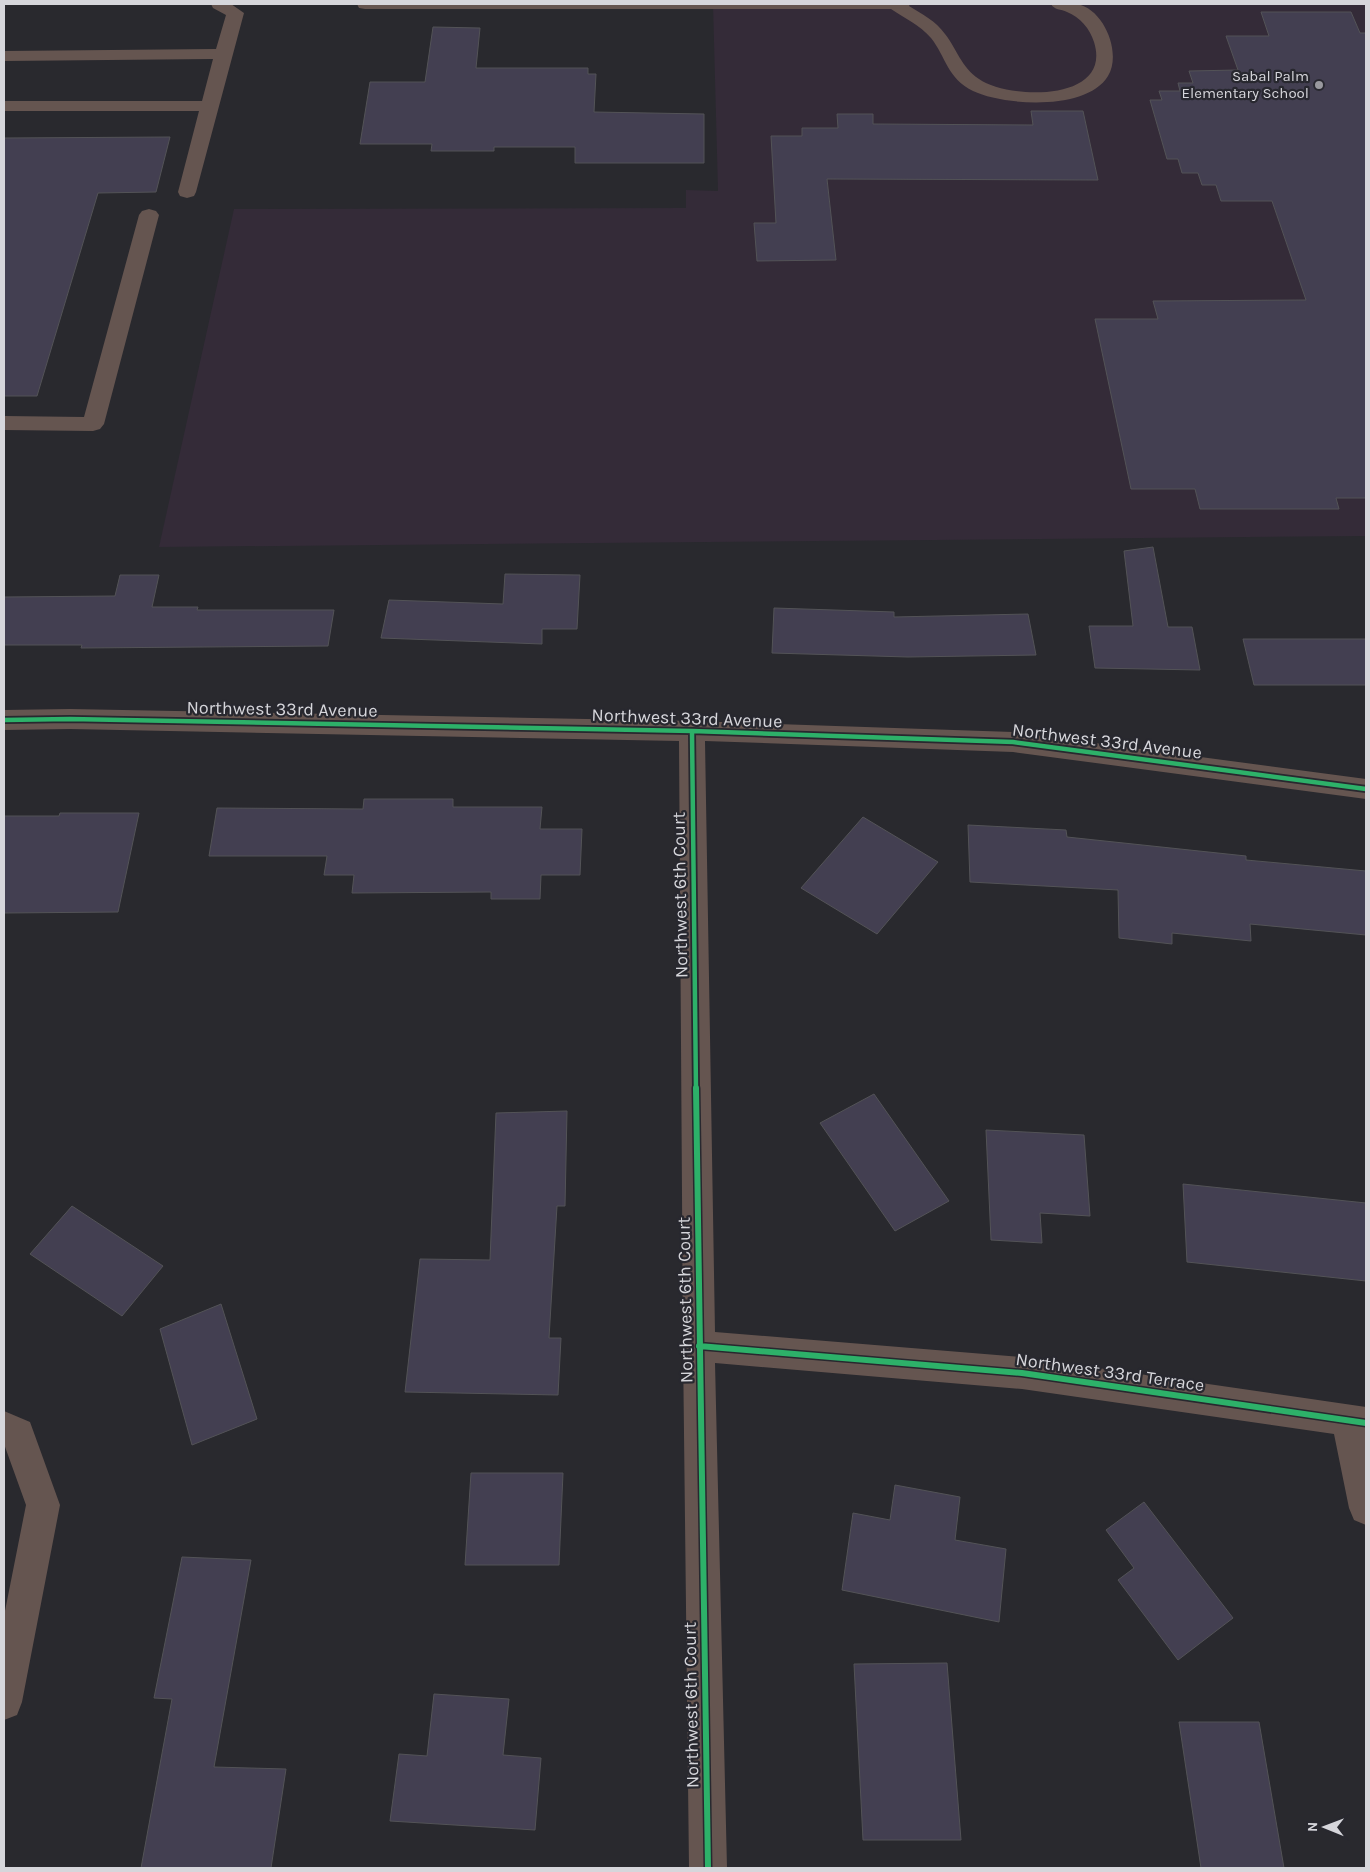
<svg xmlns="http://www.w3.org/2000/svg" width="1370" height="1872" viewBox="0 0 1370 1872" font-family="Karla,sans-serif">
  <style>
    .education { fill: #342b38 }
    .building { fill: #433f51; stroke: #535357 }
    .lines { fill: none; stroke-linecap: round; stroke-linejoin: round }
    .service { fill: #655550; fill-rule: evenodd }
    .minor { fill: #655550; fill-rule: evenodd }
    .cycleway-far1-casing { stroke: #28282f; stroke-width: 8 }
    .cycleway-casing { stroke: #28282f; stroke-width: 9 }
    .cycleway-far1 { stroke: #2db169; stroke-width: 4.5 }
    .cycleway { stroke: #2db169; stroke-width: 6 }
    .poi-dot { fill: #99999e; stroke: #28282f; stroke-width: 2 }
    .labels { text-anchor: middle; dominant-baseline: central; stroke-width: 4.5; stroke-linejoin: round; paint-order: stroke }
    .far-poi-label { font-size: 15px; fill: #d6d6db; stroke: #28282f; text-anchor: end }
    .street-label { font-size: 18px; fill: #d6d6db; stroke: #28282f }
  </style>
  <rect width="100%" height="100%" fill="#29292e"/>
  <path class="education" d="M713,4H1366V536L159,547L234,209L686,208V190L718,191Z"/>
  <path class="building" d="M1261,12H1351L1360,33H1366V498H1336L1339,509H1200L1195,489H1131L1095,319H1158L1153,301L1306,300L1272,201H1221L1216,185H1202L1198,173H1182L1178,159H1167L1150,100H1162L1159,91H1180L1178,83H1193L1189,71L1238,70L1226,36H1269Z
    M433,27L480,28L476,68H588V74H596L594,112L704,114V163H575V147H494V151H431L432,144H360L370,82H425Z
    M1031,111H1083L1098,180L827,179L836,260L757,261L754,223H776L771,136H802V128H838L837,114H873V124L1033,125Z
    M170,137L156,192L98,193L37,396H4V138Z
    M1153,547L1168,627H1192L1200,670L1095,668L1089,626H1133L1124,551Z
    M505,574L580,575L577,629H542V644L381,638L389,600L503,604Z
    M120,575H159L152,607H198L197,610H334L328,646L81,648L82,645H4V597L115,596Z
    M774,608L894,612V617L1028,614L1036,655L908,657L772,653Z
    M1243,639H1366V685H1254Z
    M364,799H453V807H542L540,829H582L580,875H541L540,899H491V892L352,893L354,875H324L327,856H209L217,808L363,809Z
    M60,813H139L118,912L4,913V816H59Z
    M863,817L938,862L877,934L801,888Z
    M968,825L1066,830L1067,837L1246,856V860L1366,871V935L1250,924L1251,941L1172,933V944L1119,938L1118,890L970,882Z
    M874,1094L949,1201L895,1231L820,1123Z
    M567,1111L565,1206H557L549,1338H561L558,1395L405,1392L420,1259L490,1260L496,1113Z
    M986,1130L1084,1135L1090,1216L1040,1213L1042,1243L991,1240Z
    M1183,1184L1366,1203V1281L1187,1262Z
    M72,1206L163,1266L122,1316L30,1254Z
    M221,1304L257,1419L192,1445L160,1329Z
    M471,1473H563L559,1565H465Z
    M895,1485L960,1497L955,1540L1006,1549L999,1622L842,1590L853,1513L890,1520Z
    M1144,1502L1233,1618L1178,1660L1118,1580L1134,1568L1106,1530Z
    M182,1557L251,1560L214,1767L286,1769L271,1868H141L172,1699L154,1698Z
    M947,1663L961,1840H863L854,1664Z
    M434,1694L509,1699L503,1755L541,1758L535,1830L390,1821L399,1754L427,1756Z
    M1179,1722H1259L1284,1868H1201Z"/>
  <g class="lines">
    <path class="service" d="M211,4H231L244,13L196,192L194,196L187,198L180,196L178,192L199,111H4V101H202L213,59L4,61V51L216,49L226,15L213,8Z
      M357,4H910L909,6C922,14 936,21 945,34C957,49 961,67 979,79C1009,100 1113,102 1094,42C1090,29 1080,17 1067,12C1061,9 1054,10 1051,4C1058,3 1069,2 1077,4C1104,9 1122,53 1108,76C1087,111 1005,106 973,91C947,78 946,57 931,38C920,25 904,18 891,9H365L359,8Z
      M149,209L156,211L159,215L104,424L100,429L93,431L4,430V416L84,417L139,215L142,211Z"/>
    <path class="minor" d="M70,709L692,721L1013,732L1366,779V799L1013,752L705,741L715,1332L1022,1357L1366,1407V1525L1354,1520L1349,1508L1334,1434L1022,1389L715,1363L727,1868H689L683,1346L679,741L70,729L4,730V710Z
      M4,1411L30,1422L60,1505L22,1702L17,1715L4,1720V1616L26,1505L4,1444Z"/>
    <g class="cycleway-far1-casing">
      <path id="cycleway-far1" d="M4,720L70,719L692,731L1013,742L1366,789
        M692,731L696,1090"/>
    </g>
    <g class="cycleway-casing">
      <path id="cycleway" d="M696,1088L708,1868
        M699,1346L1022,1373L1366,1423"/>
    </g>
    <use href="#cycleway-far1" class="cycleway-far1"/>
    <use href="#cycleway" class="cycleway"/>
  </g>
  <circle class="poi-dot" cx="1319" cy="85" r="5"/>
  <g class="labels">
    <g class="far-poi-label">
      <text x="1309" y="76">Sabal Palm<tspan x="1309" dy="17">Elementary School</tspan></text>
    </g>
    <g class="street-label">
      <text transform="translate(282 709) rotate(1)">Northwest 33rd Avenue</text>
      <text transform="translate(687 718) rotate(2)">Northwest 33rd Avenue</text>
      <text transform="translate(1107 741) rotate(7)">Northwest 33rd Avenue</text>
      <text transform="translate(680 895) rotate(-91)">Northwest 6th Court</text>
      <text transform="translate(685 1300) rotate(-91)">Northwest 6th Court</text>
      <text transform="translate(1110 1372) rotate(8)">Northwest 33rd Terrace</text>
      <text transform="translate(691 1705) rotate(-91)">Northwest 6th Court</text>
    </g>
  </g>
  <rect width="1370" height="1872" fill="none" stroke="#d6d6db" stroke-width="10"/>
  <g transform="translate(1325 1827) rotate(271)" stroke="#28282f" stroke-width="4" paint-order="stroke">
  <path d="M0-4L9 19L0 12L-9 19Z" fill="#d6d6db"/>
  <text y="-8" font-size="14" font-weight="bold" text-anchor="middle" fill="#d6d6db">N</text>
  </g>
</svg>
